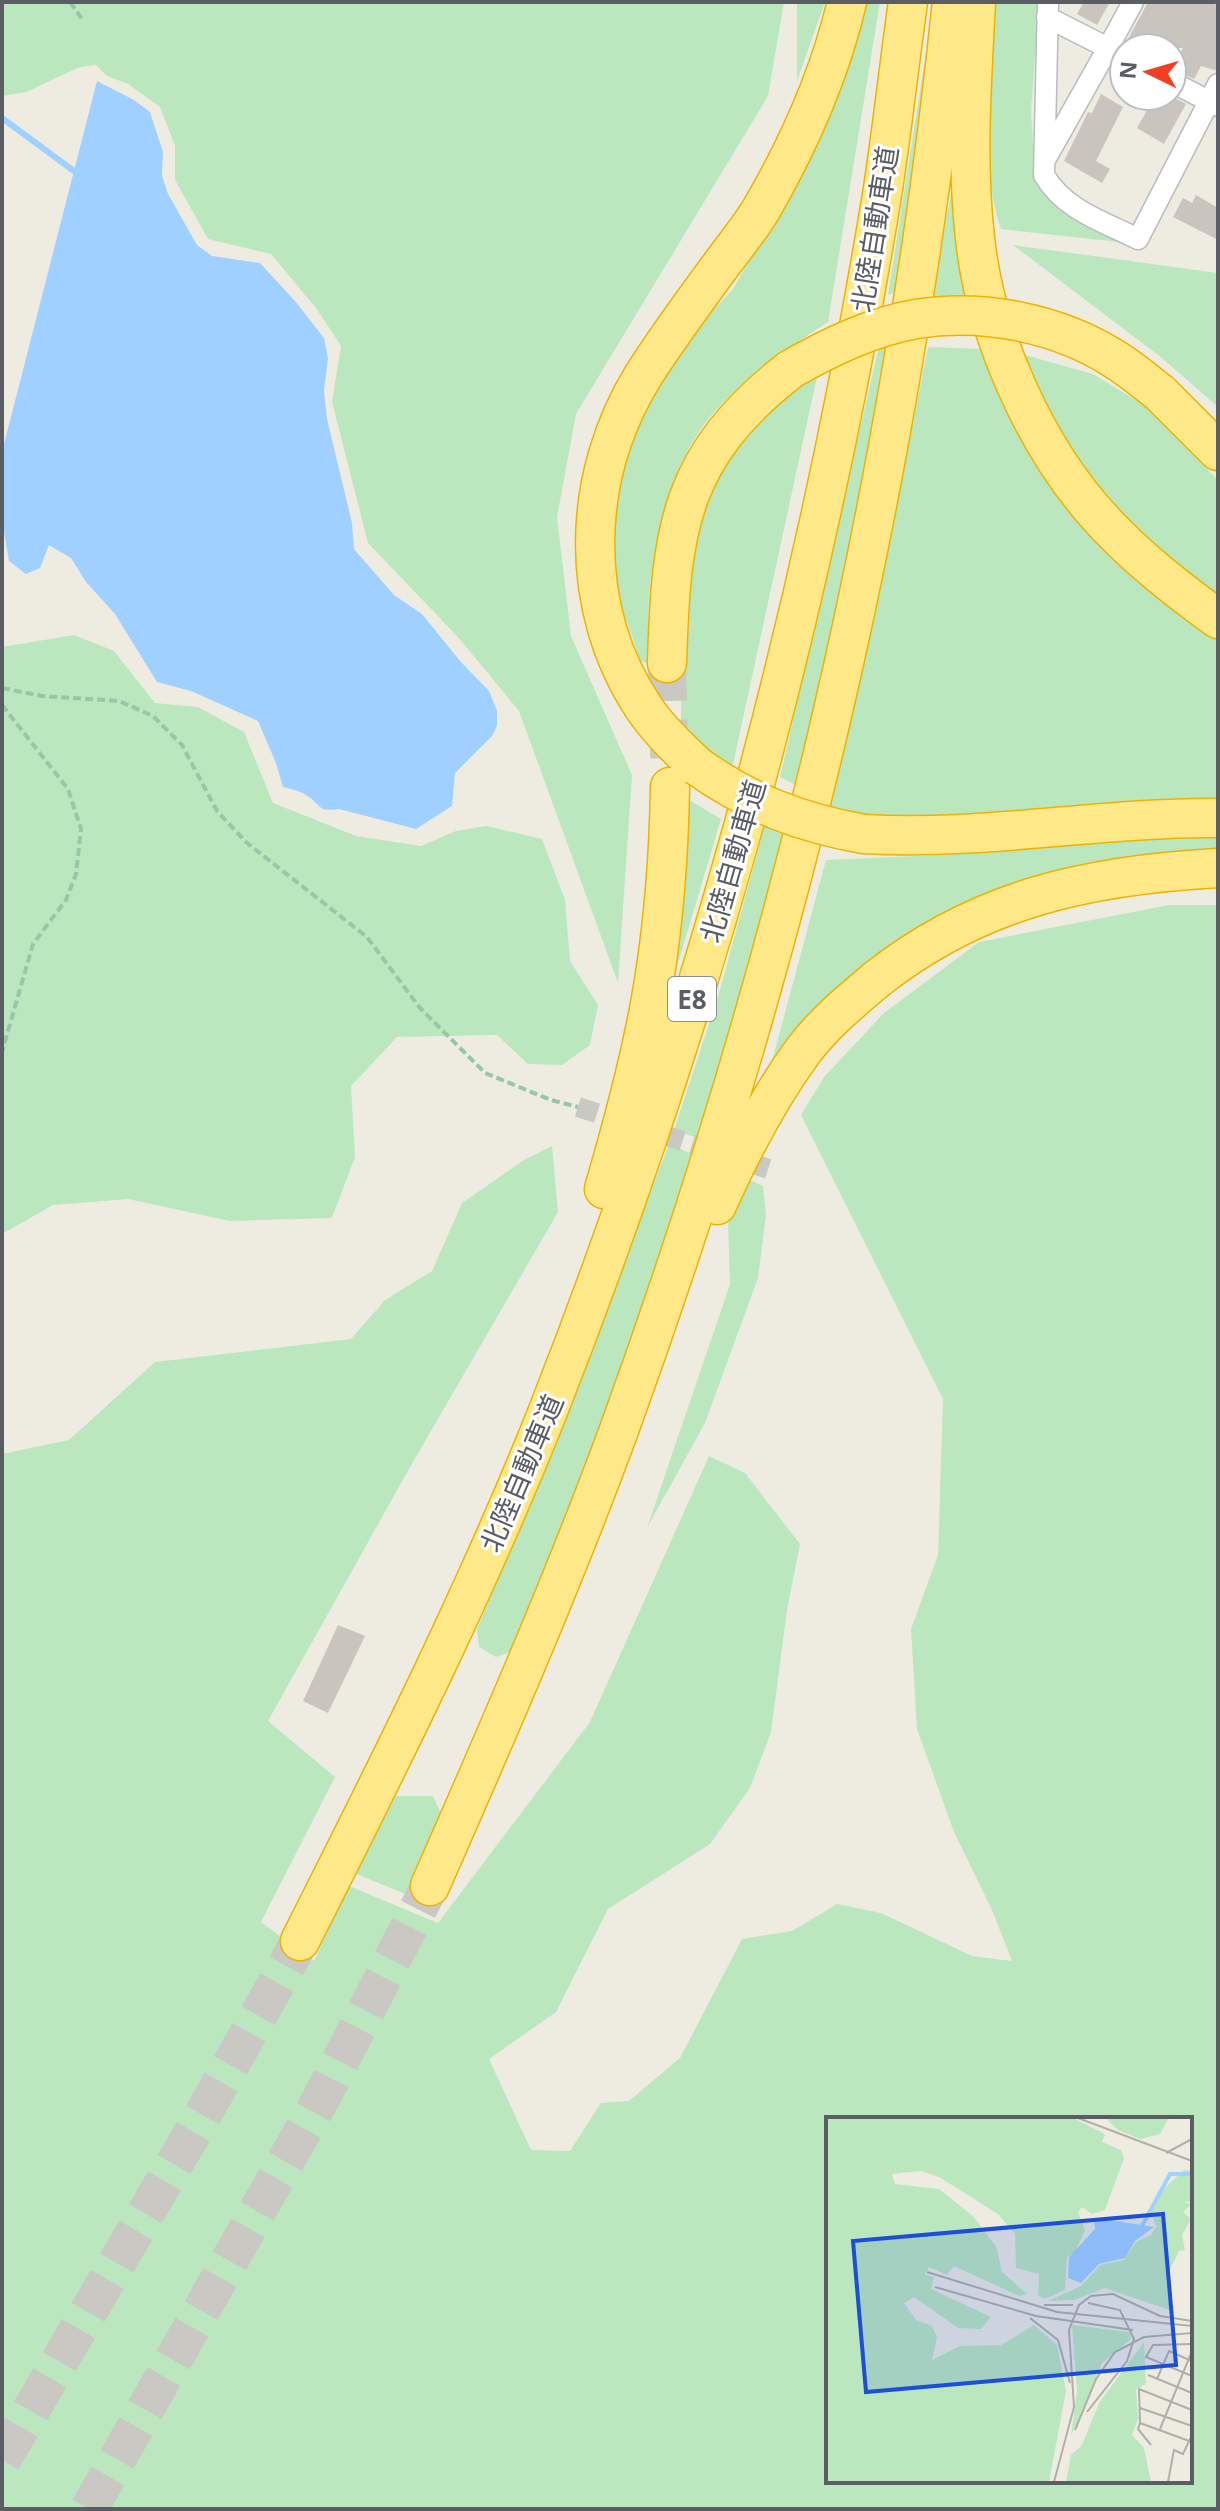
<svg xmlns="http://www.w3.org/2000/svg" width="1220" height="2511" viewBox="0 0 1220 2511" font-family="'Noto Sans','Noto Sans JP',sans-serif">
  <style>
    .green { fill: #bbe7be; fill-rule: evenodd }
    .water { fill: #a0d0ff }
    .lines { fill: none; stroke-linecap: round; stroke-linejoin: round }
    .stream { stroke: #a0d0ff; stroke-width: 6 }
    .building { fill: #c9c5be }
    .minor-tunnel { stroke: #c9c8c2; stroke-width: 20; stroke-dasharray: 20 10; stroke-linecap: butt }
    .motorway-tunnel { stroke: #c9c8c2; stroke-width: 38; stroke-dasharray: 38 19; stroke-linecap: butt }
    .minor-casing { stroke: #b9bbc1; stroke-width: 23 }
    .motorway-casing { stroke: #efb200; stroke-width: 41 }
    .path { stroke: #94c8a6; stroke-width: 4; stroke-dasharray: 8 4; stroke-linecap: butt }
    .minor { stroke: #fff; stroke-width: 20 }
    .motorway { stroke: #ffe887; stroke-width: 38 }
    .motorway-bridge-casing { stroke: #efb200; stroke-width: 41; stroke-linecap: butt }
    .motorway-bridge { stroke: #ffe887; stroke-width: 38 }
    .labels { text-anchor: middle; dominant-baseline: central; stroke-width: 6; stroke-linejoin: round; paint-order: stroke }
    .shield { fill: #fff; stroke: #8c8e92; stroke-width: 2 }
    .shield-label { font-size: 26px; font-weight: bold; fill: #5a5d63 }
    .street-label { font-size: 28px; fill: #5a5d63; stroke: #fff }
    .inset-river { fill: none; stroke: #a0d0ff; stroke-width: 4 }
    .inset-road { fill: none; stroke: #afafab; stroke-width: 2 }
    .view { fill: #1d4ed8; fill-opacity: 0.15; stroke: #1d4ed8; stroke-width: 4 }
    .inset-edge { fill: none; stroke: #5a5d63; stroke-width: 4 }
  </style>
  <rect width="100%" height="100%" fill="#eeece1"/>
  <path class="green" d="M2,2H784L768,96L576,414L557,517L571,636L632,775L618,983L519,711L457,636L368,543L332,402L341,346L316,308L271,254L208,239L175,180V146L160,107L128,84L107,76L96,65L80,67L26,92L2,96Z
    M797,2H825L797,81Z
    M858,2H880L828,322C785,350 743,378 709,418C662,475 640,591 651,663L641,662L617,594L613,530L619,475L640,414L684,341L733,289L763,235Z
    M934,2L905,289L888,295Z
    M992,2H1039L1031,110L1035,181L1059,210L1118,242L1001,229C977,156 988,78 992,2Z
    M958,162L976,304H922L940,247Z
    M1013,245L1218,273V407L1162,358Z
    M892,341L802,788L780,777L879,346Z
    M928,347L985,349L1157,592L1218,638V808L893,825L827,809L882,580Z
    M1014,352L1093,374L1147,407L1218,480V602L1105,503L1064,450Z
    M818,372L732,769L681,728C683,603 674,499 775,406C788,394 804,384 818,372Z
    M74,635L114,651L155,703L198,707L244,732L273,803L356,836L421,846L456,831L486,826L542,839L565,900L570,961L598,1005L590,1045L562,1065L528,1064L497,1035L397,1037L351,1086L355,1157L332,1218L230,1221L128,1199L53,1205L2,1234V647Z
    M681,795L721,819L676,970L663,1001Z
    M767,817L794,826L703,1140L674,1130L718,997Z
    M1125,836H1218V857L1081,870L771,1065L826,860L963,854Z
    M1169,905H1218V2509H2V1454L69,1440L155,1362L351,1339L385,1300L432,1271L462,1203L524,1160L552,1146L558,1212L409,1469L268,1721L335,1777L261,1922L314,1961L349,1886L438,1923L590,1722L709,1456L745,1473L800,1544L787,1610L771,1732L750,1788L710,1844L608,1909L556,2012L489,2059L531,2150L570,2151L601,2103L629,2101L680,2058L742,1939L792,1931L837,1904L881,1913L972,1956L1012,1961L992,1910L954,1832L917,1729L911,1629L938,1555L943,1399L801,1115L824,1077L884,1013L979,942ZM828,2119H1190V2481H828Z
    M669,1144L697,1156L661,1266L518,1650L496,1657L479,1647L477,1629L538,1486Z
    M748,1179L763,1186L766,1215L758,1278L705,1423L647,1528L730,1284L728,1224Z
    M396,1796H433L441,1814L408,1895L356,1874Z"/>
  <path class="water" d="M97,81L134,100L150,112L163,152L162,176L168,194L197,245L212,256L260,263L295,301L324,338L328,358L324,391L327,419L352,523L354,549L394,595L422,614L460,661L489,691L497,711V726L492,736L455,773L452,806L416,829L339,809C318,812 323,807 309,797C302,791 291,789 283,787L276,763L258,721L191,691L157,682L115,614L86,582L71,558L49,545L40,568L26,574L9,561L2,520V452Z"/>
  <g class="lines">
    <path class="stream" d="M2,118L78,174"/>
  </g>
  <path class="building" d="M1084,2H1110L1097,25L1077,14Z
    M1148,2H1211L1218,6V71L1201,66L1194,79L1172,69L1183,48H1133L1126,43Z
    M1101,94L1123,107L1096,161L1110,169L1102,183L1064,161L1088,112L1092,113Z
    M1155,96H1171L1186,104L1164,144L1137,128Z
    M1196,195L1218,208V240L1173,217L1183,198L1192,203Z
    M338,1625L365,1636L328,1713L303,1701Z"/>
  <g class="lines">
    <path class="minor-tunnel" d="M578,1107L772,1170"/>
    <path class="motorway-tunnel" d="M667,663L670,787
      M2,2460L197,2125L300,1941
      M89,2509L323,2095L430,1886"/>
    <g class="minor-casing">
      <path id="minor" d="M1048,2L1044,175C1064,210 1104,222 1138,239L1218,84
        M1124,57L1108,48L1133,2
        M1172,82L1218,106
        M1046,158L1108,48L1047,17"/>
    </g>
    <g class="motorway-casing">
      <path id="motorway" d="M976,2C972,81 966,160 975,238C985,335 1036,449 1103,521C1137,558 1177,589 1218,619
        M1160,393L1218,451
        M667,663C671,529 679,456 791,369
        M697,766C678,748 658,729 644,708C577,607 581,477 643,376C669,335 698,296 727,257C739,241 752,225 762,208C799,144 830,74 847,2
        M864,834C983,841 1098,817 1218,818
        M604,1189C624,1121 643,1051 654,981C664,918 669,852 670,787
        M717,1205C741,1151 768,1099 803,1051C824,1023 851,1001 877,979C980,898 1090,875 1218,868
        M430,1886C496,1736 562,1585 619,1430C786,971 902,489 952,2
        M300,1941C388,1767 476,1592 548,1411C702,1019 814,610 882,195C892,131 899,66 908,2"/>
    </g>
    <path class="path" d="M70,2L82,19
      M2,688L42,696L119,701L153,716L182,745L217,811L247,843L367,937L420,1008L485,1073L551,1100L578,1107
      M2,705L68,789L81,829L76,874L66,900L33,944L2,1052"/>
    <use href="#minor" class="minor"/>
    <use href="#motorway" class="motorway"/>
    <g class="motorway-bridge-casing">
      <path id="motorway-bridge" d="M791,369C830,347 871,327 916,319C982,308 1059,323 1116,360C1132,370 1146,382 1160,393
        M697,766C749,803 801,823 864,834"/>
    </g>
    <use href="#motorway-bridge" class="motorway-bridge"/>
  </g>
  <g class="labels">
    <rect class="shield" x="668" y="977" width="48" height="44" rx="6"/>
    <g class="shield-label">
      <text x="692" y="999">E8</text>
    </g>
    <g class="street-label">
      <text transform="translate(874 229) rotate(-81)">北陸自動車道</text>
      <text transform="translate(732 861) rotate(-74)">北陸自動車道</text>
      <text transform="translate(521 1473) rotate(-67)">北陸自動車道</text>
    </g>
  </g>
  <g transform="translate(826 2117)">
    <rect width="366" height="366" fill="#eeece1"/>
    <path d="M0,1H247L279,17L276,25L295,33L298,41L279,93L266,97L256,90L252,95L259,113L249,135L241,140L239,173L219,182L212,178L213,157L190,151L189,117L172,97L113,60L95,54L66,57L69,67L113,72L147,99L171,131L176,155L201,177L193,179L128,149L121,158L103,150L99,157L108,160L105,172L165,200L155,212L132,211L88,180L78,186L90,203L106,209L111,221L106,243L134,229L175,228L208,208L231,228L240,274L223,365H0ZM280,1H343L334,17L314,22L292,13ZM358,53L366,54V84L357,85L366,87L357,95L365,102L356,118L359,133L353,134L343,155L346,194L279,171L248,183L222,184L255,169L274,148L298,143L310,125L325,118L330,109L325,96L331,78ZM246,208L304,215L305,222L276,246L245,319L251,274ZM318,225L320,267L310,272L312,302L306,318L318,331L325,365H240L245,338L256,328L273,286Z" fill="#bbe7be"/>
    <path d="M278,102L328,110L309,124L299,141L273,147L255,166L242,161L243,140L269,112L268,104Z" fill="#a0d0ff"/>
    <path class="inset-river" d="M316,109L344,57H366"/>
    <path class="inset-road" d="M252,1L366,44M340,36L366,22M101,155L231,195L366,209M109,170L210,199L307,213M218,188H247M204,201L232,223L244,266M366,227L327,228L320,240L366,259M322,258L366,276M331,262L343,234L366,244M314,291L366,309M366,293L313,272L314,306L366,325M261,295L301,244L308,222L294,193L262,186M314,306L312,312L325,328M334,312L366,234M249,313L270,262L289,235L318,220L366,216M228,365L248,290L243,213L253,188L265,179L287,177L334,199L366,204M342,365L348,333L357,337L366,318"/>
    <path class="view" d="M337,97L350,248L40,275L27,124Z"/>
    <rect width="366" height="366" class="inset-edge"/>
  </g>
  <rect width="1220" height="2511" fill="none" stroke="#5a5d63" stroke-width="8"/>
  <g transform="translate(1148 72) rotate(275)"><circle r="38" fill="#ffffff" stroke="#bdbec1" stroke-width="2"/>
  <path d="M0-6L14 30L0 20L-14 30Z" fill="#f43d21"/>
  <text y="-12" font-size="22" font-weight="bold" text-anchor="middle" fill="#5a5d63">N</text>
  </g>
</svg>
